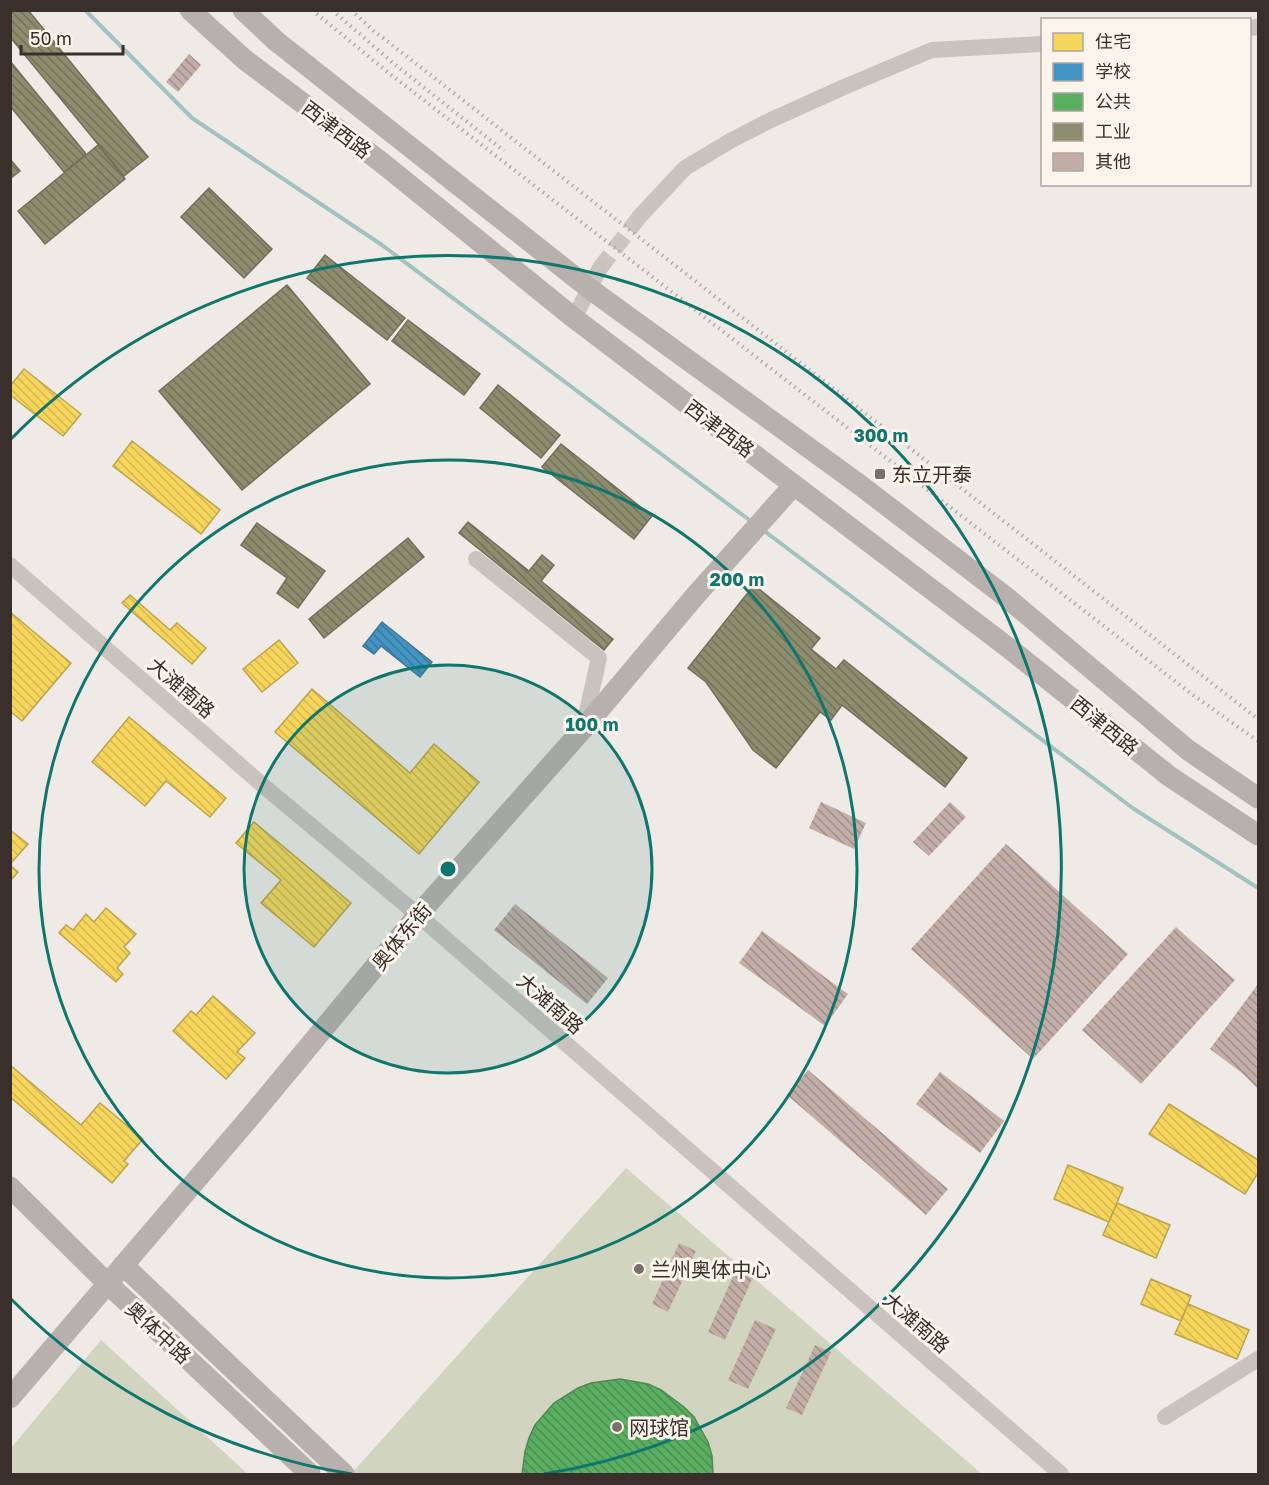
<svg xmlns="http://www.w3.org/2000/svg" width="1269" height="1485" viewBox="0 0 1269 1485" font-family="'Golos Text','Noto Sans SC',sans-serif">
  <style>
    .park { fill: #d1d5bf }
    .homes { fill: url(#homes-back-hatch); stroke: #bea34d; stroke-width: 1.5 }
    .schools { fill: url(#schools-back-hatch); stroke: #407595; stroke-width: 1.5 }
    .public { fill: url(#public-back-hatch); stroke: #508851; stroke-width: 1.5 }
    .industry { fill: url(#industry-back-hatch); stroke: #73705a; stroke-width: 1.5 }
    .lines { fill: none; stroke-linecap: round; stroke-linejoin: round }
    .stream { stroke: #a1c2c0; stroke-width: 4 }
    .building { fill: url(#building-back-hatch) }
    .minor-tunnel { stroke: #cbc5c0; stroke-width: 16; stroke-dasharray: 16 8; stroke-linecap: butt }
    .minor { stroke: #c9c2bd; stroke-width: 16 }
    .major { stroke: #b8b0ac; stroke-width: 21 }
    .rail { stroke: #b1aba7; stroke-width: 4; stroke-dasharray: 1.5 4.5; stroke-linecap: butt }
    .ring { fill: none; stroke: #0f766e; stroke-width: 3 }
    .poi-dot { fill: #79706c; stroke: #fbf4ed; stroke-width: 2 }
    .labels { text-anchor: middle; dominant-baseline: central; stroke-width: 6; stroke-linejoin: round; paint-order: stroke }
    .street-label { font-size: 20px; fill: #3a2f2b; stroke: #fbf4ed }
    .poi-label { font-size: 20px; fill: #3a2f2b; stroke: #fbf4ed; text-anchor: start }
    .centre { fill: #0f766e; stroke: #fbf4ed; stroke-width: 3 }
    .ring-label { font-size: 18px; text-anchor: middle; font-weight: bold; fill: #0f766e; stroke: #fbf4ed; stroke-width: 6; stroke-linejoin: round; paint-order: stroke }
  </style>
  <defs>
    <pattern id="homes-back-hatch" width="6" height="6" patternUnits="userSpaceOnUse" patternTransform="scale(1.5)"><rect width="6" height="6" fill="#f6d55c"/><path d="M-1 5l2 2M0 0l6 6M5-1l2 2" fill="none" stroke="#d4b750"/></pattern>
    <pattern id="schools-back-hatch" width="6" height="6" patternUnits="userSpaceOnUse" patternTransform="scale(1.5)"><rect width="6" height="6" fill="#4393c3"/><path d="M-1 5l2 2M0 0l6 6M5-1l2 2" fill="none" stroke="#39789f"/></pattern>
    <pattern id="public-back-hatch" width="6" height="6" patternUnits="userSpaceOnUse" patternTransform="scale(1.5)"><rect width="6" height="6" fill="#5aae61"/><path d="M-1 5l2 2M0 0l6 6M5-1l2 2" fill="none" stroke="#4b8e50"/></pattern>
    <pattern id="industry-back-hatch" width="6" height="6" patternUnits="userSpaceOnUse" patternTransform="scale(1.5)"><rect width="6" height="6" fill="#8c8c6e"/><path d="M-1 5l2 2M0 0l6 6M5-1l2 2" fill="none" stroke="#73735b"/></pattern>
    <pattern id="building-back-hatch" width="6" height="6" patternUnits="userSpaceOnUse" patternTransform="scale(1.5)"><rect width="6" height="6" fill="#c2aea7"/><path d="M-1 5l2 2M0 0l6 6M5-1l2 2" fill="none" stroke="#9f8e88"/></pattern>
  </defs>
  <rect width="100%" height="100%" fill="#efeae5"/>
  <path class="park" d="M626,1168L982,1474H351Z
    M101,1340L248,1474H11V1448Z"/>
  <path class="homes" d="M24,369L81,414L63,436L10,395V386Z
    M132,441L220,510L201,534L113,466Z
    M130,595L170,630L177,623L206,648L192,664L122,603Z
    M10,612L71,663L22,721L10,711Z
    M279,640L298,663L262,692L243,669Z
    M312,689L410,773L434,744L479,782L419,854L275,732Z
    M129,717L226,798L210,817L166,781L145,806L92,762Z
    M254,822L351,903L314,947L261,903L281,880L236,843Z
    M10,830L28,844L10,864Z
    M10,865L18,872L10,881Z
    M106,908L136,934L124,947L130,953L117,968L123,974L116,982L59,933L66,925L73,930L86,914L94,922Z
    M213,996L255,1033L237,1052L245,1058L226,1079L173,1031L191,1011L196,1015Z
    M10,1065L81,1125L100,1103L143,1139L124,1161L128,1164L112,1183L10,1097Z
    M1169,1104L1258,1160V1173L1245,1194L1149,1134Z
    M1068,1165L1123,1188L1109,1222L1054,1199Z
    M1117,1203L1170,1225L1156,1258L1103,1235Z
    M1151,1279L1191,1296L1181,1321L1141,1304Z
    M1188,1304L1249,1330L1237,1359L1175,1334Z"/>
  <path class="schools" d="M382,622L432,662L420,677L381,646L374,654L363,646Z"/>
  <path class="public" d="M620,1379L648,1384L661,1390L684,1407L694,1417L708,1442L712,1456L713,1474H522L525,1452L529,1438L535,1425L554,1403L578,1388L591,1383Z"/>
  <path class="industry" d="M10,10H28L148,157L124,176L10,37Z
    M10,61L86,154L64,172L10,106Z
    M98,145L125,179L45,244L18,211Z
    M10,159L20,171L10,179Z
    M209,188L272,249L244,278L181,217Z
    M325,255L405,318L387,340L307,278Z
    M287,285L370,384L242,490L159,391Z
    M408,320L480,374L464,395L392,341Z
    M498,385L560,435L541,458L480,408Z
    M561,444L652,516L634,539L542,467Z
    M468,522L529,571L542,555L554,565L541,581L613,639L604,650L459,533Z
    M257,523L325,571L298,608L277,593L287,578L241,545Z
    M408,538L424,557L324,638L309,619Z
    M754,585L820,638L811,649L836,669L844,660L967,758L945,787L842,705L831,720L820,712L776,768L753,750L706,682L688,668Z"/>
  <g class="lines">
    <path class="stream" d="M85,10L192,118L382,245L752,522
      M763,530L1134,809L1258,888"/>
  </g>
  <path class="building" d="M189,54L201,65L178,92L166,82Z
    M821,802L866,823L854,849L809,828Z
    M950,802L966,817L929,856L913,842Z
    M1006,844L1128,954L1033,1059L911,949Z
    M515,904L608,978L587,1004L494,930Z
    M1176,927L1235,980L1141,1084L1082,1030Z
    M762,931L848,994L825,1026L739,963Z
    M1258,984V1089L1242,1073L1210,1049Z
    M808,1070L948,1189L926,1215L787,1095Z
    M940,1072L1004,1121L980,1153L916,1104Z
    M679,1243L696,1251L668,1312L652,1304Z
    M737,1268L754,1275L725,1340L708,1332Z
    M755,1320L776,1329L748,1389L728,1380Z
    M815,1345L831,1352L802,1415L786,1408Z"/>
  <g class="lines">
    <path class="minor-tunnel" d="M600,268L640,216"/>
    <path class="minor" d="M1250,28L1258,27
      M640,216L685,168L730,141L771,120L844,87L932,50L1042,44
      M574,318L600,268
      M476,559L599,658L583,729
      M10,565L266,788L418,915L1061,1474
      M1165,1417L1258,1359"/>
    <path class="major" d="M190,10L244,59L381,162L574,318L1010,649L1169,776L1258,835
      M243,10L276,41L590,289L860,485L1006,597L1188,750L1258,798
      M10,1187L107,1283L310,1474
      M123,1265L344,1474
      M10,1398L251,1116L418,915L583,729L695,596L794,485"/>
    <path class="rail" d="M312,10L390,74L1193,695L1258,741
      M332,10L393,63L504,151
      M351,10L374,31L1258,719"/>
  </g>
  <circle cx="448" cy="869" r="204" fill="#0f766e" fill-opacity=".12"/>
  <g class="ring">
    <circle cx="448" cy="869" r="204"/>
    <circle cx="448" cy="869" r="409"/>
    <path d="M352 1474A613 613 0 0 1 11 1299M11 439A613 613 0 1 1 544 1474"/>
  </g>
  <g class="poi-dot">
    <rect x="874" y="468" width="12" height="12" rx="3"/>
    <circle cx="639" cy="1269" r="6"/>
    <circle cx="617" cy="1427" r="6"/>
  </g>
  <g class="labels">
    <g class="street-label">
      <text transform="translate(337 129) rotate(37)">西津西路</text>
      <text transform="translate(720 428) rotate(37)">西津西路</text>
      <text transform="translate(182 687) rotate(41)">大滩南路</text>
      <text transform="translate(1105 725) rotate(39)">西津西路</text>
      <text transform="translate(401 936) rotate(-50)">奥体东街</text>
      <text transform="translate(551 1003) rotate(41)">大滩南路</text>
      <text transform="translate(917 1322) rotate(41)">大滩南路</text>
      <text transform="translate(159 1332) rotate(43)">奥体中路</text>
    </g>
    <g class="poi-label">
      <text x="892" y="474">东立开泰</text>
      <text x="651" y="1269">兰州奥体中心</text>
      <text x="629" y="1427">网球馆</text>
    </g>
  </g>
  <circle cx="448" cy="869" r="9" class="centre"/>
  <g class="ring-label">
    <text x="881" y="442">300 m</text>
    <text x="737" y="586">200 m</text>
    <text x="592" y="731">100 m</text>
  </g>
  <rect width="1269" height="1485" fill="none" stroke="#3a2f2b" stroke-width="24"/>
  <rect x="1041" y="18" width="210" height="168" fill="#fbf4ed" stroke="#aea59f" stroke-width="1.5"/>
  <rect x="1053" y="33" width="30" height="18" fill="#f6d55c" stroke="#aea59f" stroke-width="1.5"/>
  <text x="1095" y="48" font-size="18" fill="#3a2f2b">住宅</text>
  <rect x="1053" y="63" width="30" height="18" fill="#4393c3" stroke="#aea59f" stroke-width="1.5"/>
  <text x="1095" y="78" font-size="18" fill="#3a2f2b">学校</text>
  <rect x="1053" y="93" width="30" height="18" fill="#5aae61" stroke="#aea59f" stroke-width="1.5"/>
  <text x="1095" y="108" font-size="18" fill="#3a2f2b">公共</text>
  <rect x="1053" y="123" width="30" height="18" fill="#8c8c6e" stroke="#aea59f" stroke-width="1.5"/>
  <text x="1095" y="138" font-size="18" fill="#3a2f2b">工业</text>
  <rect x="1053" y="153" width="30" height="18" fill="#c2aea7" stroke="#aea59f" stroke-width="1.5"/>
  <text x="1095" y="168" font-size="18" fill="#3a2f2b">其他</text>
  <path d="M21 45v9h102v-9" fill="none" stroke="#3a2f2b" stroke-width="3"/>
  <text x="30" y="45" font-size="18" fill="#3a2f2b" stroke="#fbf4ed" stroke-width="4.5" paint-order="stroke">50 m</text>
</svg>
